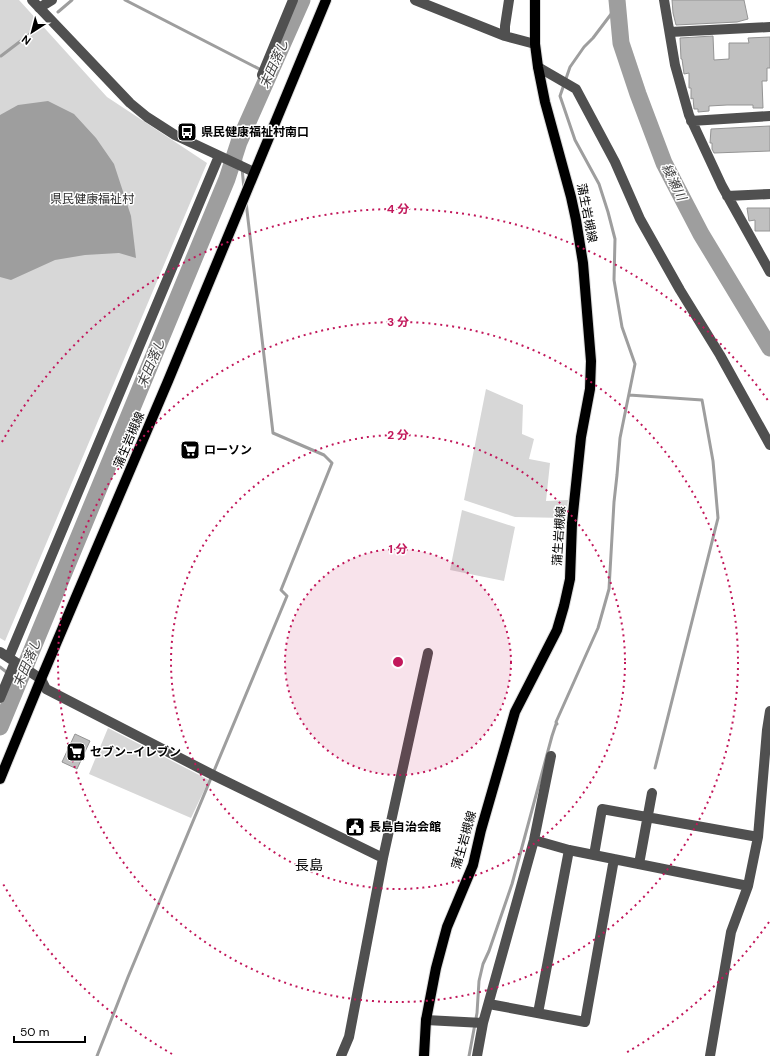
<svg xmlns="http://www.w3.org/2000/svg" width="770" height="1056" viewBox="0 0 770 1056" font-family="'DM Sans','Noto Sans JP',sans-serif">
  <style>
    .green { fill: #d7d7d7 }
    .water { fill: #9e9e9e }
    .lines { fill: none; stroke-linecap: round; stroke-linejoin: round }
    .stream { stroke: #9e9e9e; stroke-width: 3 }
    .river { stroke: #9e9e9e; stroke-width: 17 }
    .building { fill: #c0c0c0; stroke: #949494 }
    .major-casing { stroke: #dbdbdb; stroke-width: 12 }
    .minor { stroke: #505050; stroke-width: 10 }
    .major { stroke: #000; stroke-width: 10 }
    .ring { fill: none; stroke: #c2185b; stroke-width: 2; stroke-dasharray: 2 4 }
    .labels { text-anchor: middle; dominant-baseline: central; stroke-width: 3; stroke-linejoin: round; paint-order: stroke }
    .poi-label { font-size: 12px; font-weight: bold; fill: #000; stroke: #fff; text-anchor: start }
    .park-label { font-size: 12px; fill: #2e2e2e; stroke: #fff }
    .street-label { font-size: 12px; fill: #000; stroke: #fff }
    .water-label { font-size: 13px; font-style: italic; fill: #3f3f3f; stroke: #fff }
    .quarter-label { font-size: 14px; fill: #000; stroke: #fff }
    .centre { fill: #c2185b; stroke: #fff; stroke-width: 2 }
    .ring-label { font-size: 12px; text-anchor: middle; font-weight: bold; fill: #c2185b; stroke: #fff; stroke-width: 3; stroke-linejoin: round; paint-order: stroke }
  </style>
  <rect width="100%" height="100%" fill="#fff"/>
  <path class="green" d="M0,0H19L107,97L207,163L5,641L0,638Z
    M486,389L523,405L522,434L534,439L529,459L550,463L546,501L568,500L566,518L515,517L464,500Z
    M462,510L515,527L504,581L450,570Z
    M108,728L209,780L191,818L89,774Z"/>
  <path class="water" d="M48,101L74,114L96,138L114,164L131,216L136,258L119,253L85,255L55,260L11,280L0,277V115L18,105Z"/>
  <g class="lines">
    <path class="stream" d="M125,0L269,74
      M58,12L72,0
      M1,56L43,24
      M239,142L241,163
      M242,168L244,189
      M629,395L702,400L713,461L718,518L655,768
      M0,667L19,682
      M97,1056L128,977L287,596L281,590L332,463L324,455L273,433L246,202
      M469,1056L477,1013L479,981L483,964L489,951L512,884L552,736L556,724H557L556,722L598,628L609,589L614,502L617,475L620,438L635,364L622,327L614,280L615,239L608,212L599,184L575,140L560,96L570,67L584,47L593,38L618,5"/>
    <path class="river" d="M617,0L621,43L638,94L664,163L701,234L770,348
      M0,727L227,179L239,142L302,0"/>
  </g>
  <path class="building" d="M672,0H744L748,19L737,22L676,25L673,13Z
    M713,36L714,60L729,59V43H749L748,38L770,37V68H767V81H762L763,108H753V105H727L709,106V111L698,112V109H694L693,98L691,99V88H689V73L684,74L682,59H681L680,38Z
    M770,126V151L714,153L712,149V143H710L711,129Z
    M747,208H770V231H755V220L749,221Z
    M75,734L90,741L77,769L62,762Z"/>
  <g class="lines">
    <g class="major-casing">
      <path id="major" d="M0,779L41,679L168,381L326,0
        M424,1056L426,1020L436,968L447,927L473,865L481,830L515,712L557,630L564,606L570,579L572,523L581,437L590,389L591,361L583,263L576,220L571,197L545,102L538,67L535,44V0"/>
    </g>
    <path class="minor" d="M32,0L130,103L147,117L175,135L254,172
      M415,0L505,36L535,44
      M664,0L675,65L689,115L722,186L770,272
      M39,8L52,0
      M670,32L770,27
      M505,36V26L509,0
      M538,67L576,89L615,162L640,219L680,290L720,355L770,445
      M262,75L293,0
      M691,121L770,116
      M727,196L770,194
      M0,652L41,679L46,689L215,776L383,858
      M9,657L219,156
      M0,698L15,662
      M534,840L569,850L748,886
      M594,855L602,809L758,837
      M639,864L652,793
      M489,1004L585,1022L614,859
      M538,1013L569,850
      M426,1020L483,1023L534,840L551,756
      M341,1056L349,1037L383,858L428,653
      M477,1056L483,1023
      M710,1056L731,932L748,886L758,837L767,730L770,711"/>
    <use href="#major" class="major"/>
  </g>
  <circle cx="398" cy="662" r="113" fill="#c2185b" fill-opacity=".12"/>
  <g class="ring">
    <circle cx="398" cy="662" r="113"/>
    <circle cx="398" cy="662" r="227"/>
    <circle cx="398" cy="662" r="340"/>
    <path d="M769 922A453 453 0 0 1 624 1054M172 1054A453 453 0 0 1 2 882M2 442A453 453 0 0 1 769 402"/>
  </g>
  <defs>
    <g id="bus-square" transform="scale(1)"><rect x="-9" y="-9" width="18" height="18" rx="4" fill="#000" stroke="#fff"/><path d="M-5-6H5V4H4V6H2V4H-2V6H-4V4H-5ZM-3.5-4V0h7V-4ZM-3.5 1.2v1.5H-2V1.2ZM2 1.2v1.5H3.5V1.2Z" fill="#fff"/></g>
    <g id="supermarket-square" transform="scale(1)"><rect x="-9" y="-9" width="18" height="18" rx="4" fill="#000" stroke="#fff"/><path d="M-6-5.5h2.5l.6 2H6L4.5 2H-2.5L-4.4-4H-6ZM-1.5 3.2a1.3 1.3 0 1 0 .1 0ZM3 3.2a1.3 1.3 0 1 0 .1 0Z" fill="#fff"/></g>
    <g id="civic-square" transform="scale(1)"><rect x="-9" y="-9" width="18" height="18" rx="4" fill="#000" stroke="#fff"/><path d="M-.6-6.5H3V-4.5H.6V-3L4-1V1h2V6H-6V1h2V-1L-.6-3ZM-1.2 2.5V6h2.4V2.5Z" fill="#fff"/></g>
  </defs>
  <g fill-rule="evenodd">
    <use href="#bus-square" x="187" y="132"/>
    <use href="#supermarket-square" x="190" y="450"/>
    <use href="#supermarket-square" x="76" y="752"/>
    <use href="#civic-square" x="355" y="827"/>
  </g>
  <g class="labels">
    <g class="poi-label">
      <text x="201" y="132">県民健康福祉村南口</text>
      <text x="204" y="450">ローソン</text>
      <text x="90" y="752">セブン-イレブン</text>
      <text x="369" y="827">長島自治会館</text>
    </g>
    <g class="park-label">
      <text x="92" y="199">県民健康福祉村</text>
    </g>
    <g class="street-label">
      <text transform="translate(587 213) rotate(79)">蒲生岩槻線</text>
      <text transform="translate(129 440) rotate(-67)">蒲生岩槻線</text>
      <text transform="translate(559 536) rotate(-86)">蒲生岩槻線</text>
      <text transform="translate(464 840) rotate(-74)">蒲生岩槻線</text>
    </g>
    <g class="water-label">
      <text transform="translate(274 64) rotate(-66)">末田落し</text>
      <text transform="translate(674 182) rotate(64)">綾瀬川</text>
      <text transform="translate(151 363) rotate(-67)">末田落し</text>
      <text transform="translate(27 663) rotate(-67)">末田落し</text>
    </g>
    <g class="quarter-label">
      <text x="309" y="865">長島</text>
    </g>
  </g>
  <circle cx="398" cy="662" r="6" class="centre"/>
  <g class="ring-label">
    <text x="398" y="213">4 分</text>
    <text x="398" y="326">3 分</text>
    <text x="398" y="439">2 分</text>
    <text x="398" y="553">1 分</text>
  </g>
  <g transform="translate(32 32) rotate(216)" stroke="#ffffff" stroke-width="3" paint-order="stroke">
  <path d="M0-3L7 15L0 10L-7 15Z" fill="#000000"/>
  <text y="-6" font-size="11" font-weight="bold" text-anchor="middle" fill="#000000">N</text>
  </g>
  <path d="M14 1036v6h71v-6" fill="none" stroke="#000000" stroke-width="2"/>
  <text x="20" y="1036" font-size="12" fill="#000000" stroke="#ffffff" stroke-width="3" paint-order="stroke">50 m</text>
</svg>
